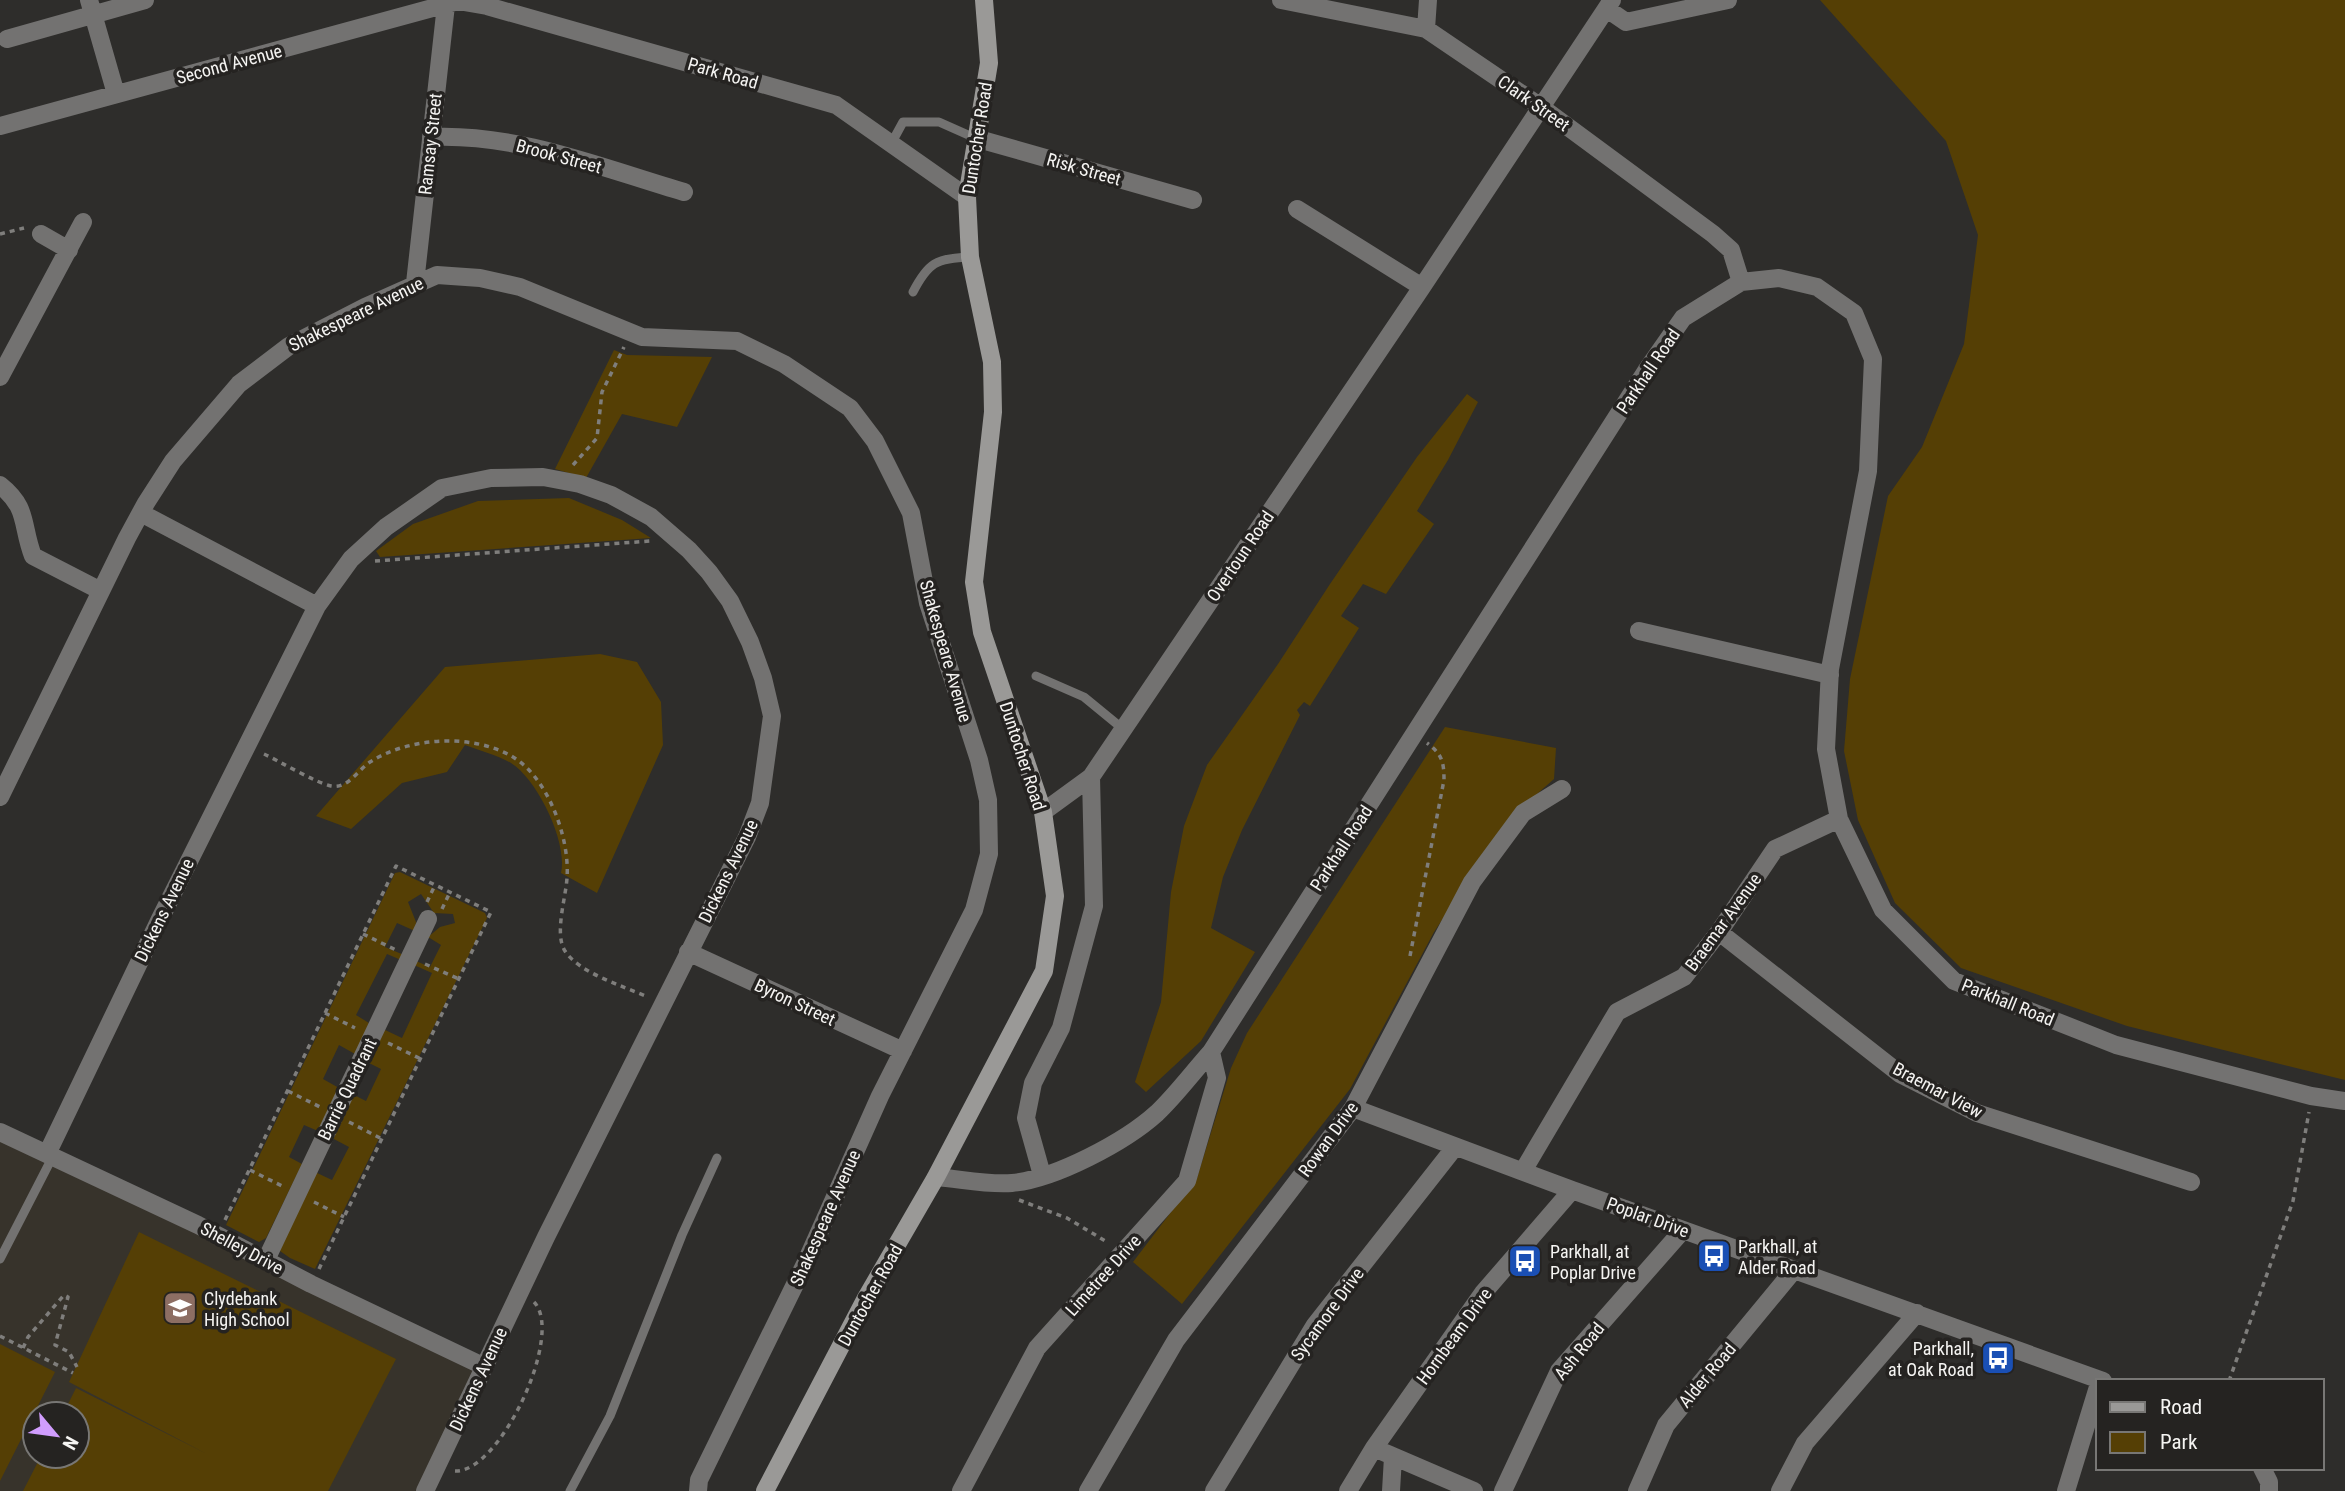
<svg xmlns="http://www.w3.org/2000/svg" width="2345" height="1491" viewBox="0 0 2345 1491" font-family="'Roboto Condensed',sans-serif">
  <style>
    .built { fill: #37332b; fill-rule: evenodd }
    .green { fill: #553f05 }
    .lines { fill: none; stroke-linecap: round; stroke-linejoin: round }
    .path { stroke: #7f7e7c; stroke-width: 3.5; stroke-dasharray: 5 5; stroke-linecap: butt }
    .lane { stroke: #737271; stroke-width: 9 }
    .street { stroke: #737271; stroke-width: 18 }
    .secondary { stroke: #9a9997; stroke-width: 18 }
    .labels { text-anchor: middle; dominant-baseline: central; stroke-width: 7; stroke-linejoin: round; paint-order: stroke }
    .street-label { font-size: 18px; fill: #f5f4f2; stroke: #252321 }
    .poi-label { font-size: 18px; fill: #f5f4f2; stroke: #252321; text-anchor: start }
  </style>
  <rect width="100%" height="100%" fill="#2e2d2b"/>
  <path class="built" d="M0,1132L483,1366L425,1491H0ZM35,1414H77V1456H35Z"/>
  <path class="green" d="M1820,0H2345V1080L2127,1026L1961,968L1895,903L1858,820L1844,751L1850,679L1888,496L1922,447L1964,344L1978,235L1946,141Z
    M614,350L627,355L712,357L677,427L622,414L586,478L555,469Z
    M1467,394L1478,402L1448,460L1417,511L1434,524L1386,594L1363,584L1341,616L1359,628L1310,706L1304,702L1297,710L1300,715L1242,830L1223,877L1211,928L1255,952L1201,1041L1146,1092L1135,1082L1161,1002L1171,892L1184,826L1207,765L1278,664L1330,584L1417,457Z
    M569,498L622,520L651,538L380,557L376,551L413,524L478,501Z
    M600,654L637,662L661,702L663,745L597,893L561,873C568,843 538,780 511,763C497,755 480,751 465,745L447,772L402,783L351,829L316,816L445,667Z
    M1445,727L1556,748L1554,779L1510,818L1434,932L1350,1089L1182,1304L1133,1262L1197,1178L1231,1068L1247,1033Z
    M400,872L485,913L487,918L315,1269L290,1258L280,1251V1244L315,1172L332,1180L349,1147L332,1138L352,1094L366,1101L381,1069L367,1062L383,1029L402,1038L432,973L414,965L416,961L430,967L441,945L428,937L440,927L455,923L453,914L434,913L421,894L408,902L416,922L415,931L397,923L385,947L404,955L401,960L387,954L356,1015L369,1023L355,1054L339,1045L323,1079L339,1088L318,1131L304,1125L289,1157L302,1164L266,1238L259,1242L226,1225L395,873Z
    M139,1232L396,1359L328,1491H23L41,1456H77V1414H63L76,1388L207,1454L69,1382Z
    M0,1344L55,1372L0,1481Z"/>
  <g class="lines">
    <path class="path" d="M0,234L24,228
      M573,465L597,438L602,392L624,347
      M375,561L650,541
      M264,754C279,761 316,783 331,786C348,789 357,771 370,762C409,737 473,733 513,757C548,778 570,838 567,878C566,897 554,934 565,951C579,973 623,986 648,997
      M427,902L435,885
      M442,909L450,892
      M363,934L396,950
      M1410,956L1444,780C1444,762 1442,754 1427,743
      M425,964L459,979
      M325,1013L355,1028
      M388,1043L421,1059
      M288,1091L320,1107
      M349,1122L382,1139
      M250,1170L282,1186
      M1019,1200L1067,1218L1107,1242
      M314,1202L344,1217
      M225,1220L396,866L491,912L319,1269
      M0,1336L73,1373
      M23,1348L28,1337L64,1295L68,1297L55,1345L69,1352L77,1367
      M2229,1381L2293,1201L2309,1112
      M455,1471C500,1473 565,1334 534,1302"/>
    <path class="lane" d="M891,144L903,122H939L975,138
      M913,292C928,263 936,258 970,257
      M1036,676L1084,697L1123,729
      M0,1259L53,1156
      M570,1491L610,1416L682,1235L717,1158"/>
    <path class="street" d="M89,0L116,94
      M1281,0L1426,29L1541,107L1713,234L1731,250L1741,282
      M1607,9L1626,22L1728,0
      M1426,29L1428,0
      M7,39L145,0
      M0,126L458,1L487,6L836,105L967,197
      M431,137C517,133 602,168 684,192
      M975,138L1193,200
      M1297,209L1422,287
      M41,234L69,250
      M415,283L446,5
      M0,377L83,222
      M0,485C29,508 21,525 33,556L101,591
      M141,513L317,606
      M1639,631L1830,675
      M0,797L127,538L146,503L173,461L239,384L289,346L365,307L437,275L480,278L520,287L642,337L737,341L784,364L850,408L875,441L911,513L928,603L979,760L988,800L989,854L974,910L880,1096L805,1264L699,1480L698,1491
      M1043,812L1091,777L1422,287L1612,0
      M1719,932L1900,1074L1977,1113L2191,1182
      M688,952L903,1051
      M1353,1108L1572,1190L2103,1381
      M0,1132L198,1225L311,1284L483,1366
      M47,1154L160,919L317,606L351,559L386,527L442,488L491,478L543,477L580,484L611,495L651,517L689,550L709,572L730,601L750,642L763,678L772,716L760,803L747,837L546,1237L425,1491
      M1523,1171L1617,1012L1684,977L1719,932L1775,849L1839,819
      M1042,1175L1026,1118L1033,1083L1061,1028L1094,906L1091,777
      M936,1177C961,1179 987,1185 1012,1183C1055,1179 1125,1142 1157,1113C1176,1095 1193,1072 1211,1052L1646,371L1683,318L1741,282L1779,278L1817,287L1854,313L1873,359L1868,471L1830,669L1826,749L1839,819L1883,910L1954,981L2116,1045L2311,1096L2345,1101
      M266,1260L428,919
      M1374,1448L1474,1491
      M2262,1468L2269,1482V1491
      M961,1491L1037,1348L1187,1181L1217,1078L1211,1052
      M1088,1491L1176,1340L1353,1108L1472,882L1523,813L1562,789
      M1214,1491L1315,1325L1455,1147
      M1348,1491L1374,1448L1483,1293L1572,1190
      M1391,1491L1393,1457
      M1503,1491L1559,1371L1683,1230
      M1637,1491L1666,1425L1794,1270
      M1780,1491L1805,1443L1917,1313
      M2066,1491L2098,1387"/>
    <path class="secondary" d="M765,1491L866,1298L936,1177L1044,971L1055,896L1043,812L982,632L974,582L993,412L992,362L970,257L967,197L989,63L984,0"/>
  </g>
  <defs>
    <g id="bus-square" transform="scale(1.75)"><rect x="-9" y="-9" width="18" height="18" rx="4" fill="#1a4fb4" stroke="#252321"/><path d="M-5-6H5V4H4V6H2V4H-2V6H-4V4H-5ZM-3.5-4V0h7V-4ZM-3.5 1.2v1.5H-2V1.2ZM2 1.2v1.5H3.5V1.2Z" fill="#fff"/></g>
    <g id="school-square" transform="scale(1.75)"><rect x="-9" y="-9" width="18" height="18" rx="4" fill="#8d6e63" stroke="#252321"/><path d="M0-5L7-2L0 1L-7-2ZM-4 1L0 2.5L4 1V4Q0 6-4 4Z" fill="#fff"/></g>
  </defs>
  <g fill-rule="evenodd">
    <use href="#bus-square" x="1714" y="1256"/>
    <use href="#bus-square" x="1525" y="1261"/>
    <use href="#school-square" x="180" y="1308"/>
    <use href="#bus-square" x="1998" y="1358"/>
  </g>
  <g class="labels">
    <g class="street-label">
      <text transform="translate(229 64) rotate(-15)">Second Avenue</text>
      <text transform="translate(723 73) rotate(16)">Park Road</text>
      <text transform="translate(1534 103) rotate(35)">Clark Street</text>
      <text transform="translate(977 138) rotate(-81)">Duntocher Road</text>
      <text transform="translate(430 144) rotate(-84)">Ramsay Street</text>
      <text transform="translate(559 156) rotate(15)">Brook Street</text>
      <text transform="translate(1084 169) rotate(16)">Risk Street</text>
      <text transform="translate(356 314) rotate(-26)">Shakespeare Avenue</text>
      <text transform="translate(1648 371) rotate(-56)">Parkhall Road</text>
      <text transform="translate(1240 556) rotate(-56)">Overtoun Road</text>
      <text transform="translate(946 651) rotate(74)">Shakespeare Avenue</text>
      <text transform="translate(1023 756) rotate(72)">Duntocher Road</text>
      <text transform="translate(1341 848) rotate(-57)">Parkhall Road</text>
      <text transform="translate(728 871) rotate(-64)">Dickens Avenue</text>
      <text transform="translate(164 910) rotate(-64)">Dickens Avenue</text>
      <text transform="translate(1723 922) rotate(-54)">Braemar Avenue</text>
      <text transform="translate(795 1002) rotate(25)">Byron Street</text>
      <text transform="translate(2008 1002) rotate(22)">Parkhall Road</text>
      <text transform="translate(347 1089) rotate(-64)">Barrie Quadrant</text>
      <text transform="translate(1938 1090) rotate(28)">Braemar View</text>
      <text transform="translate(1328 1139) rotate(-54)">Rowan Drive</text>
      <text transform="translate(1648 1217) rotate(20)">Poplar Drive</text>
      <text transform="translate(825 1218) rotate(-66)">Shakespeare Avenue</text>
      <text transform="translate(242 1248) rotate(28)">Shelley Drive</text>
      <text transform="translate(1103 1275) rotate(-48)">Limetree Drive</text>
      <text transform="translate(870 1295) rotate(-61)">Duntocher Road</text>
      <text transform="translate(1327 1314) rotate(-54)">Sycamore Drive</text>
      <text transform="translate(1454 1336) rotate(-54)">Hornbeam Drive</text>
      <text transform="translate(1579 1351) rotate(-51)">Ash Road</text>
      <text transform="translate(1707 1375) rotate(-50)">Alder Road</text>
      <text transform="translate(478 1379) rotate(-65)">Dickens Avenue</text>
    </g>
    <g class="poi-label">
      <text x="1738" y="1246">Parkhall, at<tspan x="1738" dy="21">Alder Road</tspan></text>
      <text x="1550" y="1251">Parkhall, at<tspan x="1550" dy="21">Poplar Drive</tspan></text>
      <text x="204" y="1298">Clydebank<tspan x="204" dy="21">High School</tspan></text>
      <text x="1974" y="1348" text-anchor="end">Parkhall,<tspan x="1974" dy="21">at Oak Road</tspan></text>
    </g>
  </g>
  <rect x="2096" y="1379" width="228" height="91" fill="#252321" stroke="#787775" stroke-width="2"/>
  <rect x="2110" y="1402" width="35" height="10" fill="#9a9997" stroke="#787775" stroke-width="2"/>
  <text x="2160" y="1414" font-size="21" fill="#f5f4f2">Road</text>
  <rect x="2110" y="1432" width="35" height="21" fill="#553f05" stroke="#787775" stroke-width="2"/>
  <text x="2160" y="1449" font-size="21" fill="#f5f4f2">Park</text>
  <g transform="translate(56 1435) rotate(119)"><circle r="33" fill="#252321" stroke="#787775" stroke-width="2"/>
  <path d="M0-5L12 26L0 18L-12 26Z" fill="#d19dfe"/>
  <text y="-10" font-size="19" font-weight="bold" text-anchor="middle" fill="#f5f4f2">N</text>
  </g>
</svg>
